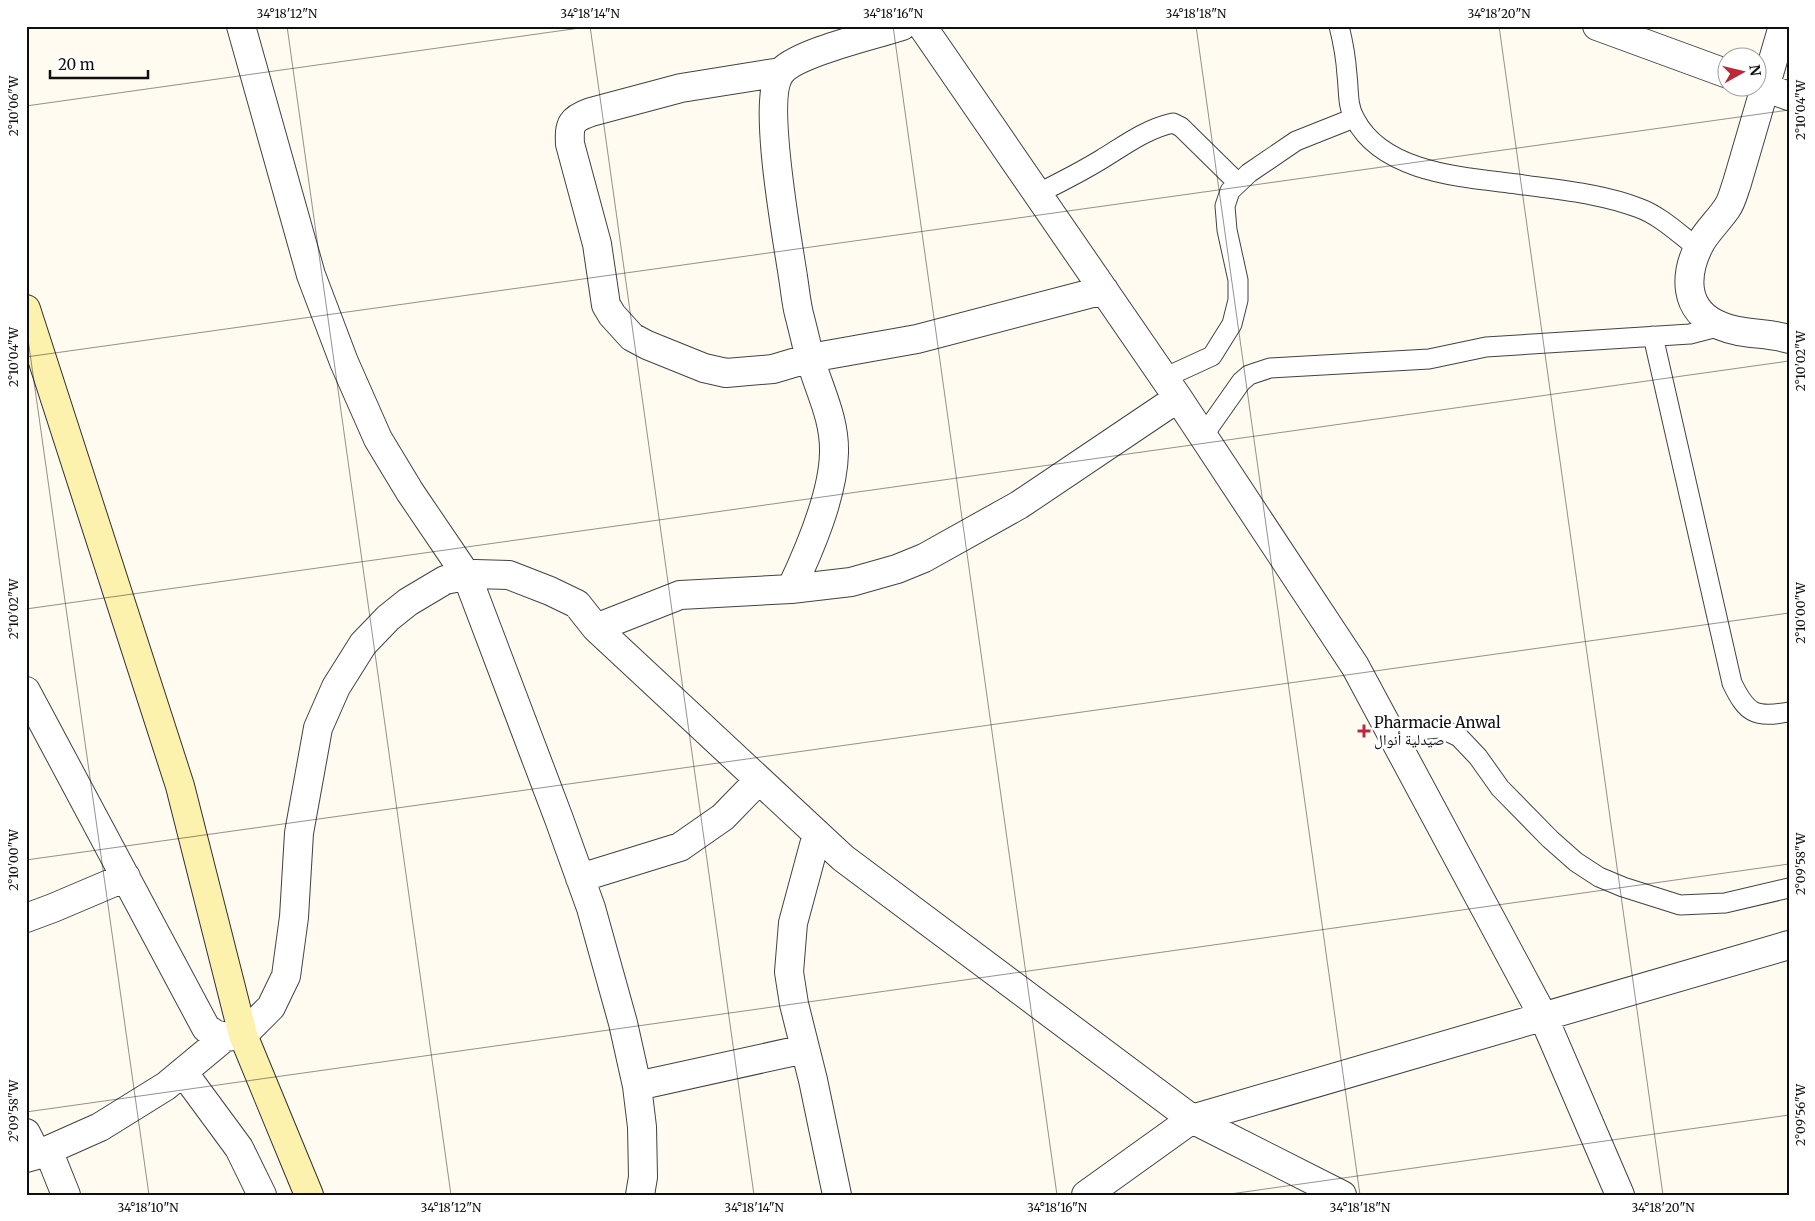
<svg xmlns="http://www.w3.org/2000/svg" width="1815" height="1221" viewBox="0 0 1815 1221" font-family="Merriweather,'Noto Naskh Arabic',serif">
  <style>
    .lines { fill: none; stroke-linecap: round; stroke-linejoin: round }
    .lane-casing { stroke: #424242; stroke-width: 21 }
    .street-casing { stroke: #424242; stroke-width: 30 }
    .secondary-casing { stroke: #313131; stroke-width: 30 }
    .lane { stroke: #fff; stroke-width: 19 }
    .street { stroke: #fff; stroke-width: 28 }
    .secondary { stroke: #fdf1ae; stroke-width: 28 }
    .ticks { fill: none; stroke: #0f0f0f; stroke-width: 1; stroke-opacity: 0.45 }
    .poi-dot { fill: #bd2937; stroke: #fff; stroke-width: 2 }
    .labels { text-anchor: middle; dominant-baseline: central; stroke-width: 5; stroke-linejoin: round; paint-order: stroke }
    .poi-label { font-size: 15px; fill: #0f0f0f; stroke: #fff; text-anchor: start }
    .neatline { fill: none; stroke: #0f0f0f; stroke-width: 2 }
    .ticks-label { font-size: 12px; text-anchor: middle; fill: #0f0f0f }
  </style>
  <rect width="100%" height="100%" fill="#fffbf1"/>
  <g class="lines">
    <g class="lane-casing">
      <path id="lane" d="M1339,26C1343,42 1346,59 1347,75C1349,90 1347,106 1355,119C1383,173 1463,177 1517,184C1558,190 1600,193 1639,208C1661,216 1680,235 1698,248
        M1037,194C1059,183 1081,172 1102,159C1125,145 1146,129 1173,123L1181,127L1238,183
        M1653,336L1732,683C1747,714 1755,718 1789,712
        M1164,378L1212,356L1232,324L1238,300V280L1227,230L1225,206L1230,191L1249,173L1296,141L1354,118
        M1203,436L1241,382L1249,375L1270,368L1429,359L1486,347L1690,334L1721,326
        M1390,732L1440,728L1459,737L1478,757L1500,788L1550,839L1576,862L1599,877L1623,887L1680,905L1725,903L1789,888"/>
    </g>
    <g class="street-casing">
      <path id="street" d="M241,26L311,275L344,362L378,439L410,492L467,576L559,819L591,908L623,1023L637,1086L642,1127L643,1177L640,1195
        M922,26L1178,398L1355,666L1543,1016L1620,1195
        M1597,26L1728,74
        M1783,26L1737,183C1734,191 1732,201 1727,208C1719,220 1708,230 1701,242C1684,273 1682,311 1721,326C1742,335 1767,332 1789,339
        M781,72L681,88L591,112C571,119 569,124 570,144L597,244L606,305L612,315L632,337L647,345L704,368L726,373L773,369L810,358L917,339L1104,290
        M1758,85L1789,96
        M791,589C809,551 833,496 834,453C835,418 819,390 810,358C806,343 803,329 799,314C796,302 795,289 793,277C788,242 760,95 782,71C800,52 875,35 902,26
        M596,628L680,595L791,589L851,582L897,569L924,558L1019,505L1178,398
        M26,691L206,1028L215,1034L225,1037L243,1035L271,1007L286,976L294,917L299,833L318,728L336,687L363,644L388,618L408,602L445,580L475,574L509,575L550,591L577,604L596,628L843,858L1192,1119L1342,1195
        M817,834L793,923L789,972L794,1004L813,1080L837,1195
        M580,878L680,847L723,817L759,780
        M26,918L53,908L126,877
        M183,1072L239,1148L262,1195
        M637,1086L805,1049
        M26,1133L37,1155
        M48,1150L66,1195
        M26,1158L37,1155L100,1127L166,1086L225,1037
        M1086,1195L1192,1119L1789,945"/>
    </g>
    <g class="secondary-casing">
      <path id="secondary" d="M26,309L180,786L243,1035L309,1195"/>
    </g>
    <use href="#lane" class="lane"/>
    <use href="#street" class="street"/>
    <use href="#secondary" class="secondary"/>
  </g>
  <path class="ticks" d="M287,26L451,1195M590,26L754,1195M893,26L1057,1195M1196,26L1360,1195M1499,26L1663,1195M26,106L594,26M26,325L149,1195M26,357L1789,110M26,609L1789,361M26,860L1789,613M26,1112L1789,864M1223,1195L1789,1115"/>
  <path class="poi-dot" d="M1361.5 723.5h5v5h5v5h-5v5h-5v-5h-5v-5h5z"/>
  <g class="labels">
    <g class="poi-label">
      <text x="1374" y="722">Pharmacie Anwal<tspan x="1374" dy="17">صيدلية أنوال</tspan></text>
    </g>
  </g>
  <rect width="1815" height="1221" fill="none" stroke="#ffffff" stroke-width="55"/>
  <g transform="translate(1742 72) rotate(82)"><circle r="24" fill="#ffffff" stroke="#9f9f9f"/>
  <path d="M0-4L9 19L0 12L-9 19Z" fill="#bd2937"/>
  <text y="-8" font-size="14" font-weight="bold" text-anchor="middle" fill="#0f0f0f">N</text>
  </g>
  <path d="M50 70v8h98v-8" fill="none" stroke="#0f0f0f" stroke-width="2.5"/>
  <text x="58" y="70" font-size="15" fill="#0f0f0f" stroke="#ffffff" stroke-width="4" paint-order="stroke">20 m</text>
  <rect x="28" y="28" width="1760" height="1166" class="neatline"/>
  <g class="ticks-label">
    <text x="287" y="18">34°18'12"N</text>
    <text x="590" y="18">34°18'14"N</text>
    <text x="893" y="18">34°18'16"N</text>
    <text x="1196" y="18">34°18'18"N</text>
    <text x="1499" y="18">34°18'20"N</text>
    <text transform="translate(14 106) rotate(-90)" y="4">2°10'06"W</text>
    <text transform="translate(1801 110) rotate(-90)" y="4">2°10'04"W</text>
    <text transform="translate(14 357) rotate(-90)" y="4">2°10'04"W</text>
    <text transform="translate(1801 361) rotate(-90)" y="4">2°10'02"W</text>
    <text transform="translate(14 609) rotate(-90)" y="4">2°10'02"W</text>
    <text transform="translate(1801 613) rotate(-90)" y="4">2°10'00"W</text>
    <text transform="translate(14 860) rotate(-90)" y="4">2°10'00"W</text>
    <text transform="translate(1801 864) rotate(-90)" y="4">2°09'58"W</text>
    <text transform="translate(14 1111) rotate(-90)" y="4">2°09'58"W</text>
    <text transform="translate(1801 1115) rotate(-90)" y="4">2°09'56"W</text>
    <text x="148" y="1212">34°18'10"N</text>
    <text x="451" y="1212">34°18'12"N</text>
    <text x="754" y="1212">34°18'14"N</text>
    <text x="1057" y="1212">34°18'16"N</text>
    <text x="1360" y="1212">34°18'18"N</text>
    <text x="1663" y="1212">34°18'20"N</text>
  </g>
</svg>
